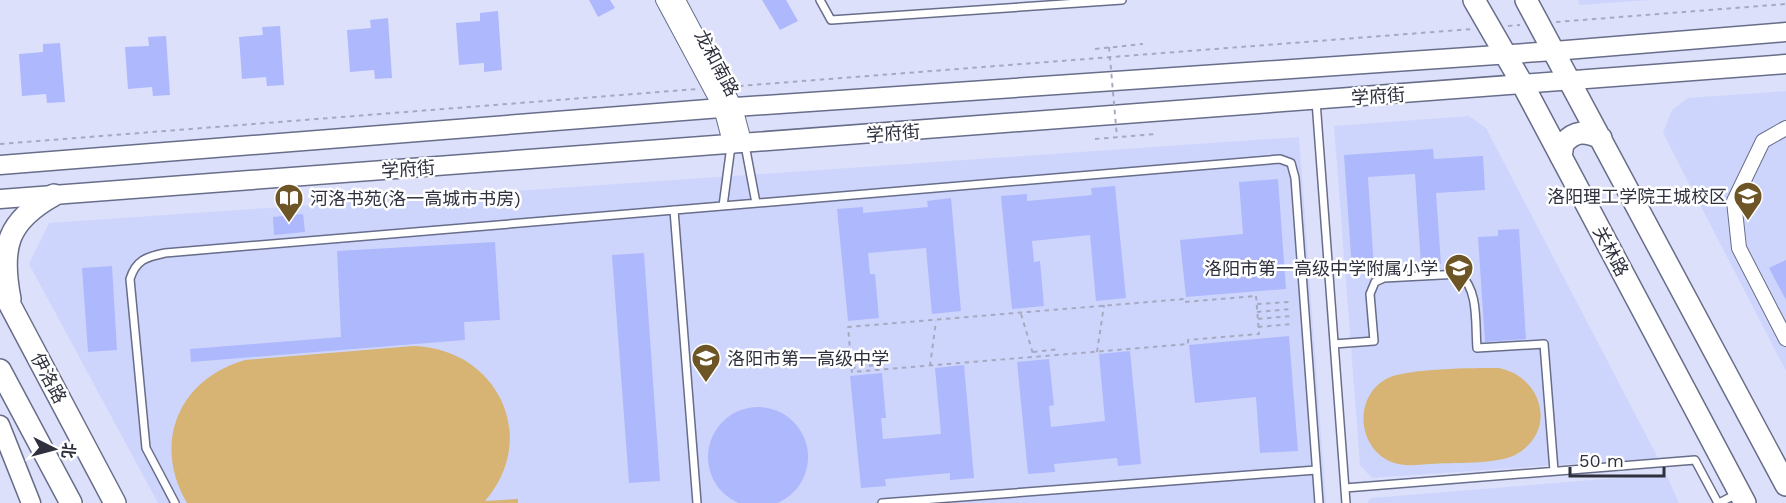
<svg xmlns="http://www.w3.org/2000/svg" width="1786" height="503" viewBox="0 0 1786 503" font-family="'Work Sans','Noto Sans SC',sans-serif">
  <style>
    .built { fill: #ced5fc }
    .grass { fill: #d7b473 }
    .building { fill: #aeb8fc }
    .lines { fill: none; stroke-linecap: round; stroke-linejoin: round }
    .lane-casing { stroke: #686d89; stroke-width: 10 }
    .street-casing { stroke: #686d89; stroke-width: 16 }
    .secondary-casing { stroke: #686d89; stroke-width: 21 }
    .primary-casing { stroke: #686d89; stroke-width: 24 }
    .path { stroke: #a6aac0; stroke-width: 2; stroke-dasharray: 4.5 4.5; stroke-linecap: butt }
    .lane { stroke: #fff; stroke-width: 7 }
    .street { stroke: #fff; stroke-width: 14 }
    .secondary { stroke: #fff; stroke-width: 18 }
    .primary { stroke: #fff; stroke-width: 21 }
    .path-bridge { stroke: #a6aac0; stroke-width: 2; stroke-dasharray: 4.5 4.5; stroke-linecap: butt }
    .labels { text-anchor: middle; dominant-baseline: central; stroke-width: 5; stroke-linejoin: round; paint-order: stroke }
    .street-label { font-size: 18px; fill: #2e303d; stroke: #fff }
    .poi-label { font-size: 18px; fill: #2e303d; stroke: #fff; text-anchor: end }
  </style>
  <rect width="100%" height="100%" fill="#dce0fb"/>
  <path class="built" d="M1578,0H1650L1580,5Z
    M1786,91V371L1663,133L1672,110L1688,98Z
    M1469,116L1486,128L1658,458L1372,478L1360,465L1334,126Z
    M1299,137L1326,503H158L29,264L49,223Z
    M1666,474L1679,503H1367L1371,498Z"/>
  <path class="grass" d="M413,346C496,348 541,436 485,501L518,499V503H187C152,444 178,379 245,360Z
    M1499,368C1543,377 1558,432 1515,455C1495,465 1453,462 1430,464C1416,465 1402,467 1389,461C1357,445 1354,397 1386,379C1406,368 1474,368 1499,368Z"/>
  <path class="building" d="M589,0H610L615,8L598,17Z
    M762,0H786L798,21L780,30Z
    M498,11L502,70L484,72V63L459,65L456,23L480,21V13Z
    M388,18L392,78L375,79L374,70L350,72L347,30L371,28L370,20Z
    M280,26L284,85L267,86L266,77L242,79L239,37L263,35L262,27Z
    M166,36L170,95L153,96L152,87L128,89L125,47L149,46L148,37Z
    M60,43L65,102L47,103L46,94L22,96L19,54L43,52V44Z
    M1433,149L1434,159L1483,156L1485,190L1436,193L1441,264L1421,265L1415,174L1368,177L1374,268L1352,270L1344,155Z
    M1278,179L1286,289L1186,297L1180,240L1243,234L1239,182Z
    M1115,186L1126,298L1096,301L1090,235L1032,241L1034,262L1040,261L1044,306L1012,309L1001,196L1027,194V201L1092,195L1091,188Z
    M951,198L961,311L932,314L926,248L868,253L870,274H875L879,318L848,321L837,209L863,207V213L928,207L927,201Z
    M303,214L305,232L274,235L273,217Z
    M1519,229L1526,339L1485,342L1478,237L1498,236V230Z
    M495,242L500,320L464,322L465,340L191,362L190,349L341,337L337,251Z
    M644,253L660,481L629,483L612,255Z
    M1786,260V300L1769,268Z
    M112,266L117,350L88,352L82,268Z
    M1289,336L1298,451L1260,453L1256,397L1195,403L1189,345Z
    M1130,351L1141,464L1118,466L1117,458L1054,464L1055,472L1028,474L1017,362L1049,359L1054,405L1049,406L1051,427L1105,421L1099,354Z
    M964,365L974,478L950,480V473L885,479L886,486L861,488L850,376L882,373L886,418H881L883,439L941,434L935,368Z
    M708 457a50 50 0 1 1 100 0a50 50 0 1 1-100 0Z"/>
  <g class="lines">
    <g class="lane-casing">
      <path id="lane" d="M820,0L831,20L1122,0
        M1316,101L1346,503
        M745,145L756,203
        M723,206L731,146
        M674,210L697,503
        M1334,344L1374,341L1370,294L1375,282L1384,278L1460,274C1479,291 1475,323 1477,348L1544,344L1554,471
        M1345,488L1695,460L1718,503
        M175,503L146,448L130,279C136,260 146,257 165,253L1280,159L1291,163L1295,178L1319,503
        M882,503L1316,470
        M1719,503L1737,494"/>
    </g>
    <g class="street-casing">
      <path id="street" d="M663,0L721,108L731,146
        M678,0L735,107L745,145
        M1786,128L1763,141L1734,201L1739,248L1786,339"/>
    </g>
    <g class="secondary-casing">
      <path id="secondary" d="M0,165L721,108L1554,51L1786,32
        M0,199L1786,64
        M0,425L31,503"/>
    </g>
    <g class="primary-casing">
      <path id="primary" d="M1474,0L1523,85L1745,503
        M1526,0L1786,485
        M1561,157L1563,144C1575,130 1585,131 1601,138
        M0,286L115,503
        M10,299C0,247 7,221 54,195
        M0,370L71,503"/>
    </g>
    <path class="path" d="M1556,22L1786,4
      M1508,26L1520,25
      M1095,49L1143,44
      M739,86L1472,29
      M1095,139L1155,134
      M0,144L697,89
      M1256,296L1259,334L1188,340V344L852,372L848,327L1184,299V302Z
      M1257,304L1289,302
      M1257,312L1291,309
      M1021,314L1034,357
      M1258,319L1291,316
      M1258,327L1292,324
      M1033,352L1059,349
      M1097,352L1104,305
      M930,366L936,321
      M851,368L875,365"/>
    <use href="#lane" class="lane"/>
    <use href="#street" class="street"/>
    <use href="#secondary" class="secondary"/>
    <use href="#primary" class="primary"/>
    <path class="path-bridge" d="M1109,47L1117,137"/>
  </g>
  <defs>
    <g id="university-pin" transform="scale(1.5)"><path d="M0 17L-7.5 6A9.5 9.5 0 1 1 7.5 6Z" fill="#6d5526" stroke="#fff"/><path d="M0-5L7-2L0 1L-7-2ZM-4 1L0 2.5L4 1V4Q0 6-4 4Z" fill="#fff"/></g>
    <g id="library-pin" transform="scale(1.5)"><path d="M0 17L-7.5 6A9.5 9.5 0 1 1 7.5 6Z" fill="#6d5526" stroke="#fff"/><path d="M-6-4Q-3-5.5-.7-3.5V5Q-3 3-6 4ZM6-4Q3-5.5 .7-3.5V5Q3 3 6 4Z" fill="#fff"/></g>
    <g id="school-pin" transform="scale(1.5)"><path d="M0 17L-7.5 6A9.5 9.5 0 1 1 7.5 6Z" fill="#6d5526" stroke="#fff"/><path d="M0-5L7-2L0 1L-7-2ZM-4 1L0 2.5L4 1V4Q0 6-4 4Z" fill="#fff"/></g>
  </defs>
  <g fill-rule="evenodd">
    <use href="#university-pin" x="1748" y="196"/>
    <use href="#library-pin" x="289" y="198"/>
    <use href="#school-pin" x="1459" y="268"/>
    <use href="#school-pin" x="706" y="358"/>
  </g>
  <g class="labels">
    <g class="street-label">
      <text transform="translate(717 63) rotate(62)">龙和南路</text>
      <text transform="translate(1378 96) rotate(-4)">学府街</text>
      <text transform="translate(893 133) rotate(-4)">学府街</text>
      <text transform="translate(408 169) rotate(-4)">学府街</text>
      <text transform="translate(1611 251) rotate(62)">关林路</text>
      <text transform="translate(49 378) rotate(62)">伊洛路</text>
    </g>
    <g class="poi-label">
      <text x="1727" y="196">洛阳理工学院王城校区</text>
      <text x="310" y="198" text-anchor="start">河洛书苑(洛一高城市书房)</text>
      <text x="1438" y="268">洛阳市第一高级中学附属小学</text>
      <text x="727" y="358" text-anchor="start">洛阳市第一高级中学</text>
    </g>
  </g>
  <g transform="translate(54 449) rotate(96)" stroke="#ffffff" stroke-width="4.5" paint-order="stroke">
  <path d="M0-4.5L10 22L0 15L-10 22Z" fill="#2e303d"/>
  <text y="-9" font-size="16" font-weight="bold" text-anchor="middle" fill="#2e303d">北</text>
  </g>
  <path d="M1570 467v9h94v-9" fill="none" stroke="#2e303d" stroke-width="3"/>
  <text x="1579" y="467" font-size="18" fill="#2e303d" stroke="#ffffff" stroke-width="4.5" paint-order="stroke">50 m</text>
</svg>
